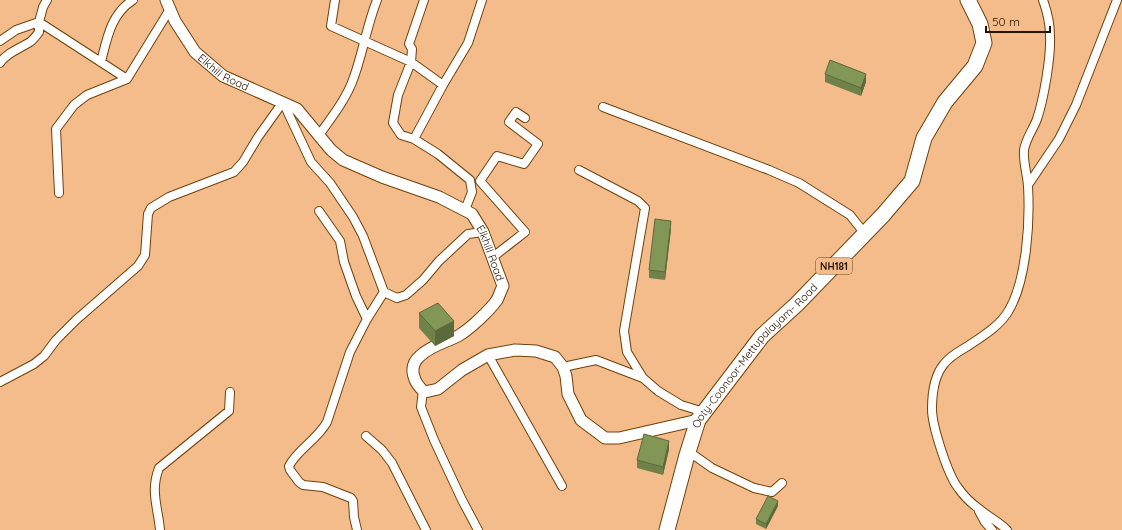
<svg xmlns="http://www.w3.org/2000/svg" width="1122" height="530" viewBox="0 0 1122 530" font-family="Quicksand,sans-serif">
  <style>
    .lines { fill: none; stroke-linecap: round; stroke-linejoin: round }
    .street-casing { stroke: #70410a; stroke-width: 10 }
    .secondary-casing { stroke: #70410a; stroke-width: 13 }
    .highway-casing { stroke: #70410a; stroke-width: 17 }
    .street { stroke: #fff; stroke-width: 8 }
    .secondary { stroke: #fff; stroke-width: 11 }
    .highway { stroke: #fff; stroke-width: 15 }
    .wall { fill: #70814a }
    .shaded-wall { fill: #5b693c }
    .building { fill: #829656; stroke: #5b693c }
    .labels { text-anchor: middle; dominant-baseline: central; stroke-width: 4; stroke-linejoin: round; paint-order: stroke }
    .shield { fill: #f3bc8a; stroke: #64462a; stroke-width: 1 }
    .shield-label { font-size: 10px; font-weight: bold; fill: #271301 }
    .street-label { font-size: 11px; fill: #271301; stroke: #f3bc8a }
  </style>
  <rect width="100%" height="100%" fill="#f3bc8a"/>
  <g class="lines">
    <g class="street-casing">
      <path id="street" d="M47,0L43,7L39,22L127,79
        M335,0L331,26L411,62L443,85
        M0,41L16,30L39,22V32C36,36 34,39 30,42C21,48 6,53 0,63
        M101,62C107,38 111,14 133,0
        M603,107L769,170L799,183L850,215L865,234
        M319,135C332,117 347,98 354,77C363,52 367,25 377,0
        M414,139L401,135L393,123L398,95L411,62L412,49L409,44L424,0
        M579,170L638,201L645,208L624,331L627,352L643,378L658,391L681,405L704,412
        M1028,185L1059,139L1076,105L1117,0
        M59,193L56,129L74,105L87,95L127,79L170,9
        M465,210L472,192L470,180L438,154L414,139L443,85L468,43L482,0
        M319,211L340,241L344,262L356,296L367,319
        M493,257L525,232L480,181L497,156L524,164L538,144L509,122L516,112L525,118
        M488,355L562,486
        M563,367L596,360L643,378
        M0,382L34,364L44,356L56,340L76,320L138,266L145,255L148,214L151,208L169,197L234,172L243,162L258,137L283,102L311,162L330,183L353,217L363,236L384,292L397,298L406,295L423,280L439,261L468,234L483,232
        M423,390L421,407L434,440L462,500L478,530
        M366,436L382,450L392,463L426,530
        M688,451L712,468L754,488L772,492L782,483
        M979,511L985,522L992,530
        M160,530C158,507 150,491 159,468L229,411L230,392
        M357,530L354,517L353,501L351,498L323,487L303,485L299,482L290,470L289,466C298,449 317,440 327,422L350,352L367,319L384,292
        M1007,530C998,521 987,516 978,508C971,503 964,496 959,489C948,476 932,426 932,409C932,393 934,376 944,364C951,355 960,351 968,346C983,336 1001,325 1009,310C1027,279 1030,221 1028,186C1027,173 1023,162 1024,150C1026,138 1033,130 1037,119C1044,98 1051,57 1050,36C1050,24 1047,11 1043,0"/>
    </g>
    <g class="secondary-casing">
      <g id="secondary">
        <path id="s1" d="M166,0L175,21L195,52L223,76L297,109L331,150L343,160L382,177L439,197L472,214L483,232L503,286C501,290 499,296 497,300C489,311 470,329 458,336C446,342 430,346 420,356C407,367 414,384 425,392L438,389L462,370L488,355L515,350L536,351L555,357L563,367L566,376L568,394L581,420L605,438H619L698,420"/>
      </g>
    </g>
    <g class="highway-casing">
      <g id="highway">
        <path id="s2" d="M667,530L687,455L698,420L762,336L797,304L883,215L912,181L924,138L945,102L975,66L984,43L980,24L968,0"/>
      </g>
    </g>
    <use href="#street" class="street"/>
    <use href="#secondary" class="secondary"/>
    <use href="#highway" class="highway"/>
  </g>
  <path class="wall" d="M825,74L866,82L861,96L825,82Z
    M671,229L665,280L649,278V270Z
    M419,313L454,336L435,346L419,328Z
    M669,449L663,475L637,468V460Z
    M778,506L766,529L756,524V519Z"/>
  <path class="shaded-wall" d="M866,74V82L861,96V88Z
    M671,221V229L665,280V272Z
    M454,321V336L435,346V331Z
    M669,441V449L663,475V467Z
    M778,501V506L766,529V524Z"/>
  <path class="building" d="M830,60L866,74L861,88L825,74Z
    M655,219L671,221L665,272L649,270Z
    M438,303L454,321L435,331L419,313Z
    M644,434L669,441L663,467L637,460Z
    M768,496L778,501L766,524L756,519Z"/>
  <g class="labels">
    <rect class="shield" x="816" y="258" width="36" height="16" rx="3"/>
    <g class="shield-label">
      <text x="834" y="266">NH181</text>
    </g>
    <g class="street-label">
      <text stroke="none"><textPath href="#s1" startOffset="95">Elkhill Road</textPath></text>
      <text stroke="none"><textPath href="#s1" startOffset="430">Elkhill Road</textPath></text>
      <text stroke="none"><textPath href="#s2" startOffset="200">Ooty-Coonoor-Mettupalayam- Road</textPath></text>
    </g>
  </g>
  <path d="M986 26v6h64v-6" fill="none" stroke="#271301" stroke-width="2"/>
  <text x="992" y="26" font-size="12" fill="#271301" stroke="#f3bc8a" stroke-width="3" paint-order="stroke">50 m</text>
</svg>
